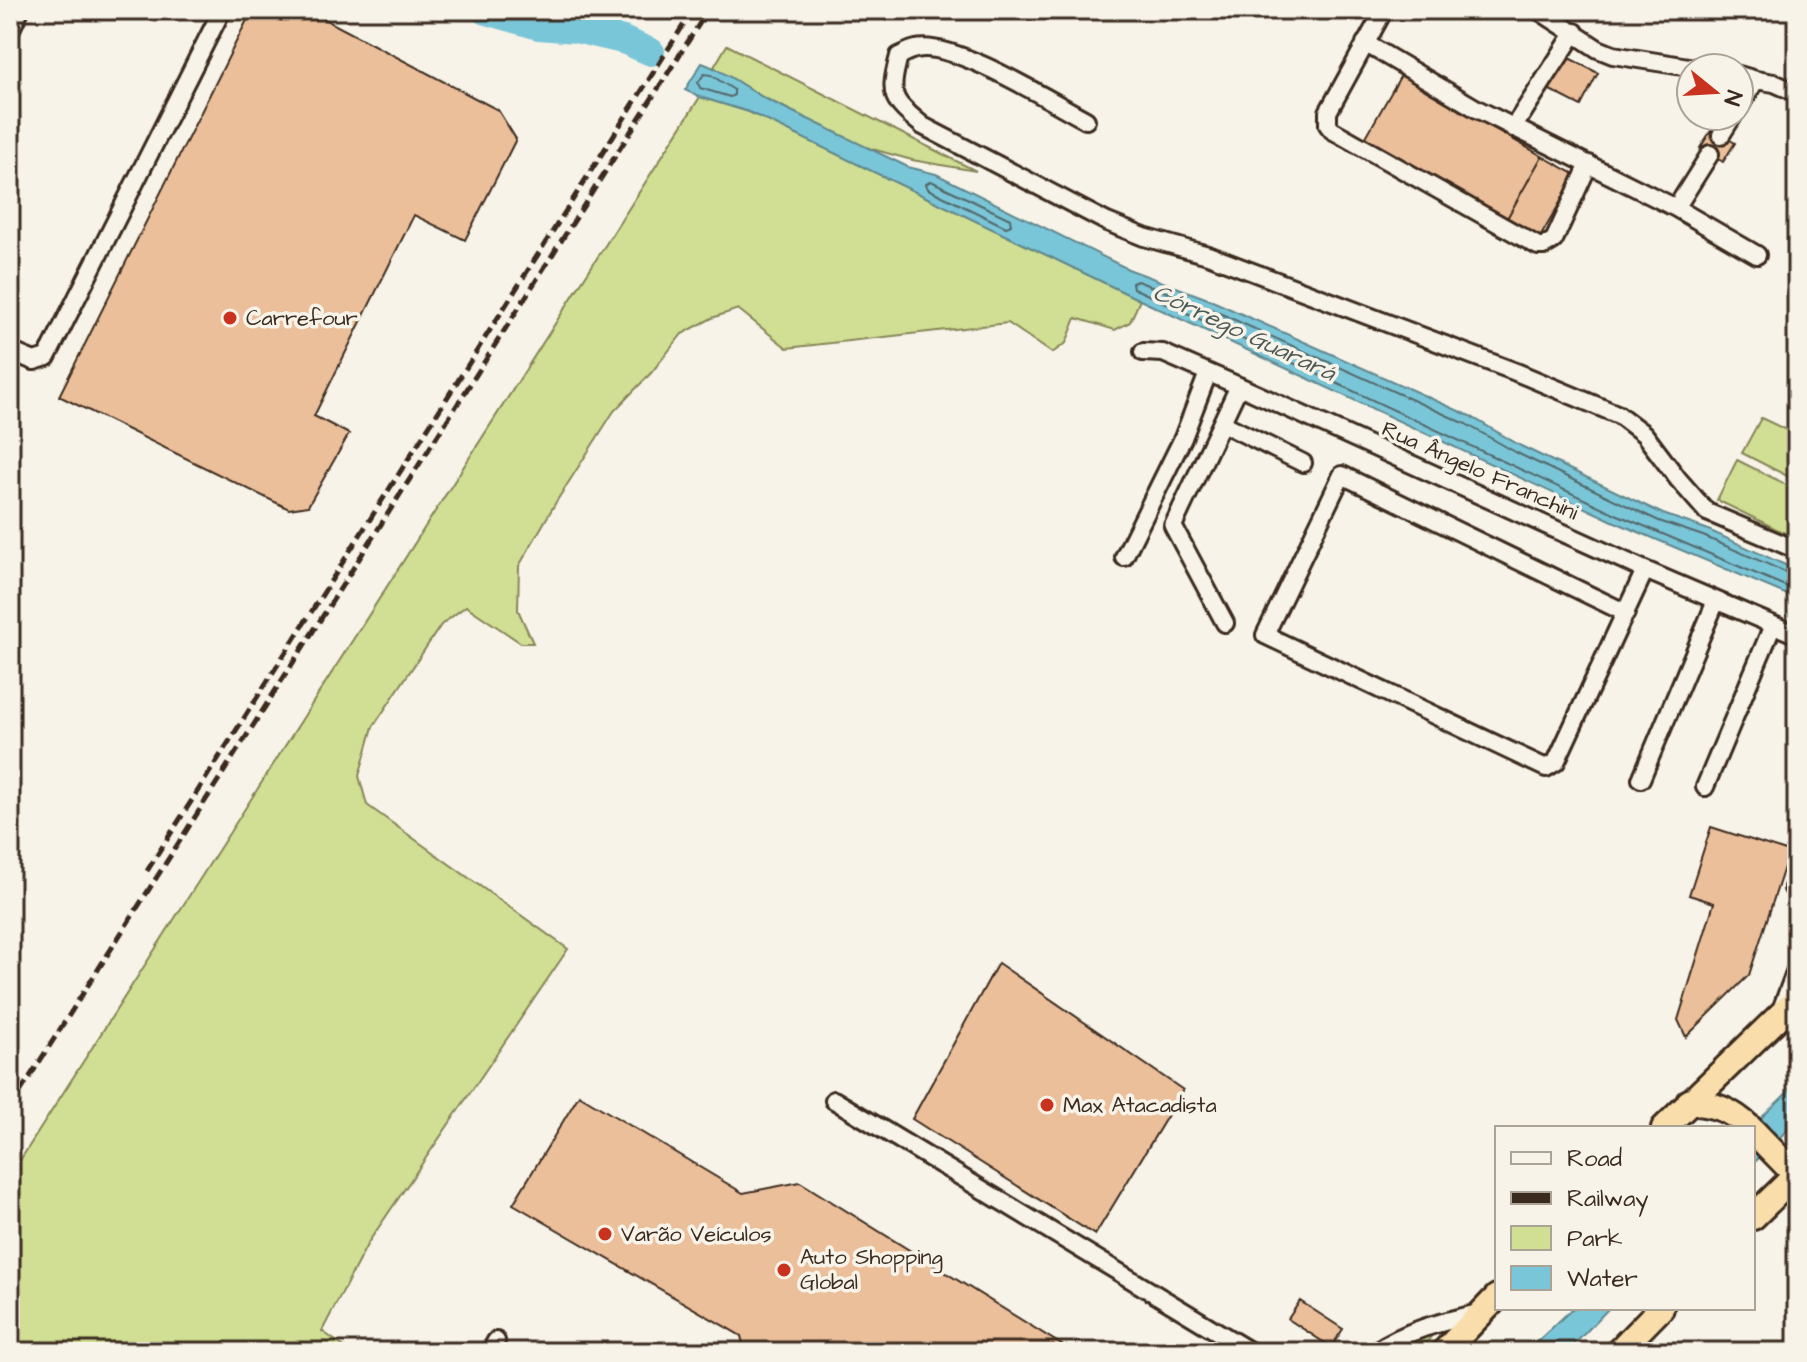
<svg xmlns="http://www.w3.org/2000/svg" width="1807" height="1362" viewBox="0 0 1807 1362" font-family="'Architects Daughter',sans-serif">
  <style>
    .green { fill: #d0df93; stroke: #868458; stroke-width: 2 }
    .water { fill: #7ac6d9; stroke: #61888e; stroke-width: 2 }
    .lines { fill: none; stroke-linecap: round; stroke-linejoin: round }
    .shore { stroke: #546869; stroke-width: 2 }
    .river { stroke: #7ac6d9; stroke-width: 28 }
    .building { fill: #ecbf9b; stroke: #3b2a1e; stroke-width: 2 }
    .minor-casing { stroke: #3b2a1e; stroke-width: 22 }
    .highway-casing { stroke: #3b2a1e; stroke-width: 30 }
    .minor { stroke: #f7f3e8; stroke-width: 16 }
    .highway { stroke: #f9deab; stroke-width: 24 }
    .rail { stroke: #3b2a1e; stroke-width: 5; stroke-dasharray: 12 6; stroke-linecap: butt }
    .poi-dot { fill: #c8321e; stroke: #f7f3e8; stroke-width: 3 }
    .labels { text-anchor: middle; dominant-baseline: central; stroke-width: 7; stroke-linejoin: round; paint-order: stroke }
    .poi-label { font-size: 22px; fill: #3b2a1e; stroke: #f7f3e8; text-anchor: start }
    .street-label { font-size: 22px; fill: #3b2a1e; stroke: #f7f3e8 }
    .water-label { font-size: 24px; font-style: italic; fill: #4e5956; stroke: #f7f3e8 }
  </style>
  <rect width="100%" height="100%" fill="#f7f3e8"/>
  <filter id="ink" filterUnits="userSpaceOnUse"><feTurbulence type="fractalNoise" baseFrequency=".0125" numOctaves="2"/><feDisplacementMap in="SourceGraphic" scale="16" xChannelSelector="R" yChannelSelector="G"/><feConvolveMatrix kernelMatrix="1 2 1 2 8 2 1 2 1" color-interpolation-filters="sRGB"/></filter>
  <g filter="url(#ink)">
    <path class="green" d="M727,45L976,171L912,160L865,147L744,88L714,67Z
      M700,97L749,112L1140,300L1130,322L1115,330L1076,318L1066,343L1052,353L1008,323L787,348L738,309L712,318L682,334L651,373L614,411L556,502L519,566L518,610L533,643H521L466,606L441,625L373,727L359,776L367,805L568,949L368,1243L322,1331L351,1352H10V1176Z
      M1761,418L1797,435V481L1742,453Z
      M1737,460L1797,490V539L1717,500Z
      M1434,1333L1419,1352H1392Z"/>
    <path class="water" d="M702,63C725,71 744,87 766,99L908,167L936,174L1128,269L1208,299L1338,357L1470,416L1521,446L1663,514L1706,529L1794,569L1797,570V599L1615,522L1140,300L749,112L700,97L685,90Z
      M1797,1083V1120L1753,1164L1751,1128Z
      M1573,1308H1609L1567,1352H1526Z"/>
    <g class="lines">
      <path class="shore" d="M704,74L711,75L734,90V95L730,97L700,88L698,83Z
        M931,181L1010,219L1011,225L1006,227L928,189L926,184Z
        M1797,577L1703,536L1659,521L1517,453L1466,424L1206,307L1137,281L1132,283L1133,288L1144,293L1618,515L1797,591"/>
      <path class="river" d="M484,10L539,26L576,29L623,40L651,52"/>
    </g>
    <path class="building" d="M252,10H307L498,110L516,139L465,240L414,215L314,416L349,434L308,506L289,509L59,396Z
      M1565,56L1598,73L1581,106L1548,89Z
      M1401,75L1542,156L1505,222L1363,142Z
      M1712,129L1735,143L1723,162L1700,148Z
      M1542,156L1576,175L1538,241L1505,222Z
      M1711,827L1789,852L1749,975L1686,1037L1678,1020L1714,903L1689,895Z
      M998,963L1183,1090L1095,1235L912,1119Z
      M579,1095L743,1193L800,1182L1073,1352H745L741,1336L513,1204Z
      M1300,1301L1343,1329L1331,1347L1288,1319Z"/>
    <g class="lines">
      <g class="minor-casing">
        <path id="minor" d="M1384,10L1328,112V125L1332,130L1538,246H1544L1554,240L1589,164
          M1538,10L1598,49L1613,55L1695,68
          M10,31L20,10
          M1365,43L1477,109L1676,208L1757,255
          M1739,75L1756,80
          M1739,107L1756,80L1774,83L1797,93
          M1086,120C1050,101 953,40 916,49C910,50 904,54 899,56C888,97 892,100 923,126L1107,222L1144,237L1208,255L1516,372L1619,415L1644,434L1678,479L1707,512L1797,550
          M1513,128L1575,32
          M1721,135L1733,116
          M1676,208L1710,154
          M10,351L34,361L47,357L222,10
          M1143,352L1163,353L1239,386L1645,570L1797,635
          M1222,423L1303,463
          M1124,557L1183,438L1208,373
          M1626,613L1342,475L1265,635L1546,768L1556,762L1645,570
          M1225,623L1173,526L1239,386
          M1641,779L1716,601
          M1705,787L1773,625
          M1793,888L1797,892
          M1781,1010L1797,967
          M834,1100L1251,1352
          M490,1352L496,1341
          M1374,1352C1407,1330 1441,1322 1479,1313"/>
      </g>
      <g class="highway-casing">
        <path id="highway" d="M1689,1102C1715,1104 1731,1110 1750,1128
          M1664,1128L1797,999
          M1753,1131L1796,1175
          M1753,1217L1797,1174
          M1444,1352L1497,1297
          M1618,1352L1661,1308"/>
      </g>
      <use href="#minor" class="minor"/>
      <use href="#highway" class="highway"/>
      <path class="rail" d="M147,871L693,10
        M10,1108L708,10"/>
    </g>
  </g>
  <g class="poi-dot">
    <circle cx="230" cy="318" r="8"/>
    <circle cx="1047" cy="1105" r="8"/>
    <circle cx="605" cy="1234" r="8"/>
    <circle cx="784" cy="1270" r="8"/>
  </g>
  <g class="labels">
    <g class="poi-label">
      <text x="246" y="318">Carrefour</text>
      <text x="1063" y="1105">Max Atacadista</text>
      <text x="621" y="1234">Varão Veículos</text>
      <text x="800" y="1257">Auto Shopping<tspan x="800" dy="25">Global</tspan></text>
    </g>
    <g class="street-label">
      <text transform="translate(1480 471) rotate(24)">Rua Ângelo Franchini</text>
    </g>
    <g class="water-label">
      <text transform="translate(1244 333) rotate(25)">Córrego Guarará</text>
    </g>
  </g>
  <rect width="1807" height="1362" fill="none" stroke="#f7f3e8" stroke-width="40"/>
  <rect x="20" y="20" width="1767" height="1322" fill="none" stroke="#3b2a1e" stroke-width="3" filter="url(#ink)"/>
  <rect x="1495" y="1126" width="260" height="184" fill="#f7f3e8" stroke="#aca397" stroke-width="2"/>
  <rect x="1511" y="1152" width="40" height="12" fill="#f7f3e8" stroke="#aca397" stroke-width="2"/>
  <text x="1567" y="1166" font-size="24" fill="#3b2a1e">Road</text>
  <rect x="1511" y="1192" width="40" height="12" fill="#3b2a1e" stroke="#aca397" stroke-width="2"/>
  <text x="1567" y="1206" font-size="24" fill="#3b2a1e">Railway</text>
  <rect x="1511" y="1226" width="40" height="24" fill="#d0df93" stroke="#aca397" stroke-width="2"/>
  <text x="1567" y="1246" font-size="24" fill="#3b2a1e">Park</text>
  <rect x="1511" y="1266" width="40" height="24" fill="#7ac6d9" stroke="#aca397" stroke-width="2"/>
  <text x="1567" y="1286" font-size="24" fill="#3b2a1e">Water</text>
  <g transform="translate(1715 92) rotate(108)"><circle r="38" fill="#f7f3e8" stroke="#aca397" stroke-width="2"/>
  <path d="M0-6L14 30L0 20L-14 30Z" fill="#c8321e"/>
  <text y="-12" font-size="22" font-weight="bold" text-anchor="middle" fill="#3b2a1e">N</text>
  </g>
</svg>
